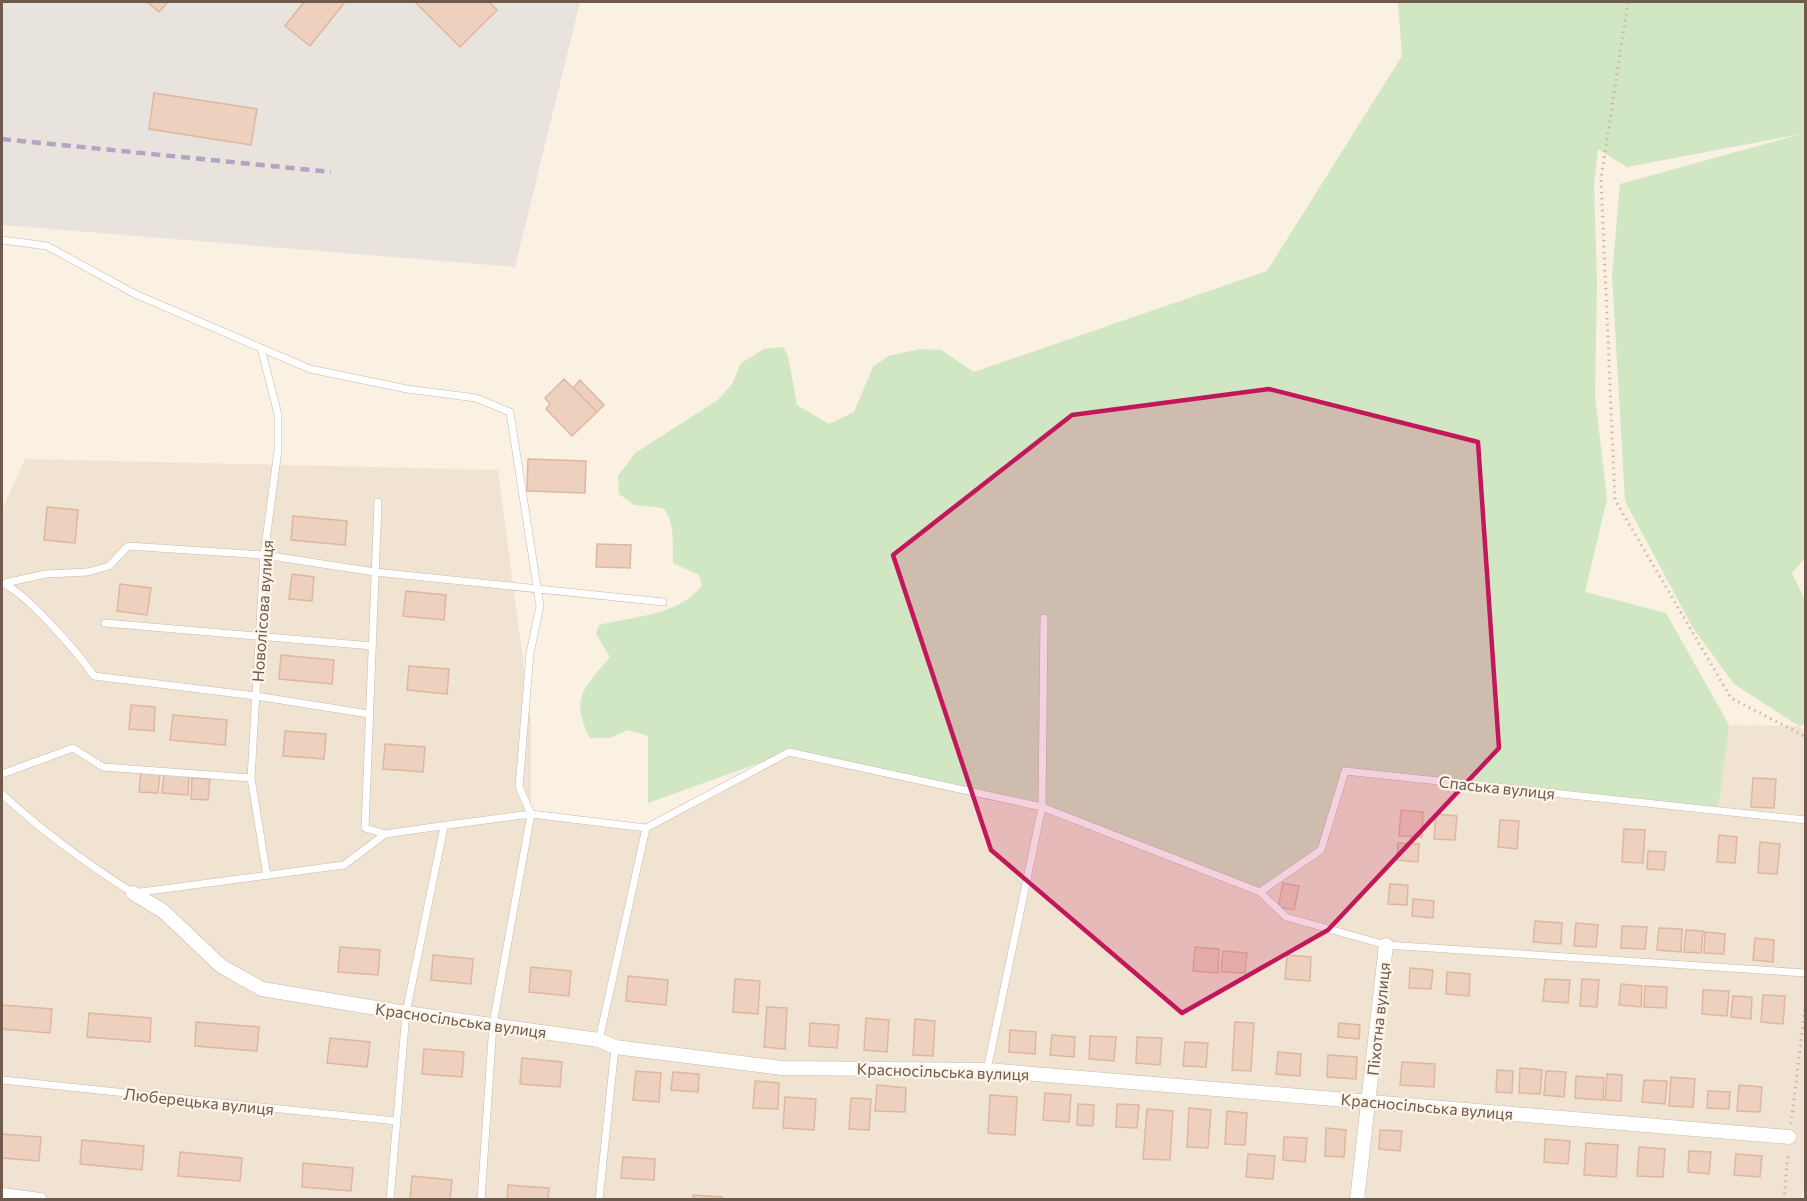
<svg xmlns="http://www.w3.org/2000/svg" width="1807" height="1201" viewBox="0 0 1807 1201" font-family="Commissioner,sans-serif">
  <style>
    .residential { fill: #f1e3d2 }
    .industrial { fill: #e9e3dd }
    .green { fill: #d1e6c3 }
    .building { fill: #edd0bd; stroke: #deb79f; stroke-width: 1.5 }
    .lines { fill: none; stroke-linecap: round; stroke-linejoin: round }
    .lane-casing { stroke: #c9b9ab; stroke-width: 8 }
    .street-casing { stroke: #c9b9ab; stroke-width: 15 }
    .path { stroke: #d1b4a1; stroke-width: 3; stroke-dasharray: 1.5 4.5; stroke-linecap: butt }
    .lane { stroke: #fff; stroke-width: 7 }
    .street { stroke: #fff; stroke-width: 14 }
    .rail { stroke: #b4a3c2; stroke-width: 4.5; stroke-dasharray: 9 6; stroke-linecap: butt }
    .marked { fill: #c2185b; fill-opacity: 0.2; stroke: #c2185b; stroke-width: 4.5; stroke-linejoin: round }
    .labels { text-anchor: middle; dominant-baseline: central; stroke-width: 4.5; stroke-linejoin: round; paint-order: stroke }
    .street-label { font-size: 16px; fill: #6f584c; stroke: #fdf5e9 }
  </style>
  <rect width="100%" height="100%" fill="#faf1e3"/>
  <path class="residential" d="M25,459L498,470L531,722V814L646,828L789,752L1345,771L1718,810L1729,725L1799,726L1806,732V1181L1801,1199H2V509Z"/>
  <path class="industrial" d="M2,2H580L515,267L2,225Z"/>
  <path class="green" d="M1398,2H1805L1806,557L1792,573L1805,600V724L1799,726L1734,684L1693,628L1625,501L1612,276L1620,184L1801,134L1627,167L1598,149L1594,185L1597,280L1595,396L1607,499L1585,592L1666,613L1729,725L1718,810L1345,771L1321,850L1260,892L1042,807L790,752L648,803V736L628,730L610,738H590C569,698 585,687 610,657L596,634L599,625C632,617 681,615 702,585L699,575L673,563C672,544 676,523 663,508L634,505L619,494L618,476L635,453L718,400L732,384L741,363L764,349L783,347L788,356L797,405L829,424L854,412L873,367L888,356L920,349L941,350L974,372L1267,271L1402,56Z"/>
  <path class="building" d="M147,2H168L159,12Z
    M304,2H345L310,46L285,26Z
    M415,2H489L497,10L460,47Z
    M154,93L257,109L251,145L149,129Z
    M564,379L597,412L572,436L546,409L550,404L545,398Z
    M580,380L604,405L597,412L573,388Z
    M528,459L586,461L585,493L527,491Z
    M47,507L78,510L75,543L44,540Z
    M293,516L347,521L345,545L291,540Z
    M597,544L631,545L630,568L596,567Z
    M292,574L314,577L312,601L289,599Z
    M120,584L151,588L147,615L117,611Z
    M406,591L446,595L444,620L403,616Z
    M281,655L334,660L332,684L279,679Z
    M409,666L449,669L447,694L407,690Z
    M131,705L155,707L154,731L129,729Z
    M173,715L227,720L225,745L170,740Z
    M285,731L326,734L324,759L283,756Z
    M385,744L425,747L423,772L383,769Z
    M141,772L160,774L158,793L139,792Z
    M164,774L189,776L188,795L162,793Z
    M192,778L210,779L208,800L191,799Z
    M1753,778L1776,779L1774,808L1751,807Z
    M1401,810L1423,812L1422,837L1399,836Z
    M1436,814L1457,816L1455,840L1434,839Z
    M1500,820L1519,821L1517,849L1498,847Z
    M1624,829L1645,830L1643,863L1622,862Z
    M1719,835L1737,837L1735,863L1717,862Z
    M1760,842L1780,844L1777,874L1758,873Z
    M1398,843L1419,844L1418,862L1397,860Z
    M1648,851L1666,852L1664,870L1647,869Z
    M1283,883L1299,886L1294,910L1278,907Z
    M1390,884L1408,885L1407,905L1388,904Z
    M1413,899L1434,901L1433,918L1412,916Z
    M1535,921L1562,923L1561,944L1533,942Z
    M1576,923L1598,925L1596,947L1574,946Z
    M1622,926L1647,927L1645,949L1621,948Z
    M1659,928L1682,929L1681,952L1657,950Z
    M1686,930L1703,931L1701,953L1684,952Z
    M1705,932L1725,934L1724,954L1704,953Z
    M1755,938L1774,940L1773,962L1753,960Z
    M340,947L380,950L378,975L338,972Z
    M1195,947L1219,949L1218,973L1193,971Z
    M1223,951L1247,953L1245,973L1221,972Z
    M433,955L473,959L471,984L431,980Z
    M1287,955L1311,957L1310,981L1285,979Z
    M531,967L571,971L569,996L529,992Z
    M1410,968L1433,970L1431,989L1409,988Z
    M1447,972L1470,974L1469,996L1446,994Z
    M628,976L668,980L666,1005L626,1001Z
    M735,979L760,981L758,1014L733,1012Z
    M1545,979L1570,980L1568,1003L1543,1001Z
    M1582,979L1599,980L1597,1007L1580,1006Z
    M1621,984L1642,986L1641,1007L1619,1005Z
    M1645,986L1667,987L1666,1008L1644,1007Z
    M1703,990L1729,991L1727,1016L1702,1014Z
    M1763,995L1785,996L1783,1024L1761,1022Z
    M1733,996L1752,997L1751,1019L1731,1017Z
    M2,1005L52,1009L50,1033L2,1029Z
    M767,1007L787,1008L785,1049L764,1047Z
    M89,1013L151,1018L150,1042L87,1037Z
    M866,1018L889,1020L887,1052L864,1050Z
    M915,1019L935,1021L933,1056L913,1055Z
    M196,1022L259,1027L257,1051L195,1046Z
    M1235,1022L1254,1023L1251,1071L1232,1070Z
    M810,1023L839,1025L837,1048L809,1046Z
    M1339,1023L1360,1025L1359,1039L1338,1037Z
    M1010,1030L1036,1032L1035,1054L1009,1052Z
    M1052,1035L1075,1037L1074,1057L1050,1055Z
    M1090,1036L1116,1037L1114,1061L1089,1059Z
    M1137,1037L1162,1038L1160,1065L1136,1063Z
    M330,1038L370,1042L367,1067L327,1063Z
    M1185,1042L1208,1043L1206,1067L1183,1066Z
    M424,1049L464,1052L462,1077L422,1074Z
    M1278,1052L1301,1054L1300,1076L1276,1074Z
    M1328,1055L1357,1057L1356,1079L1327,1077Z
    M522,1058L562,1062L560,1087L520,1084Z
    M1402,1062L1435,1064L1434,1087L1400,1085Z
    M1520,1068L1542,1070L1540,1094L1519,1093Z
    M1497,1070L1513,1071L1512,1093L1496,1092Z
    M636,1071L661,1073L659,1102L633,1100Z
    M1546,1071L1566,1072L1564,1097L1544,1095Z
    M673,1072L699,1074L698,1092L671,1090Z
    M1607,1074L1622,1075L1621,1101L1605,1100Z
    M1576,1076L1604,1078L1603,1100L1575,1098Z
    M1671,1077L1695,1079L1693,1107L1669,1106Z
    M1644,1080L1667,1081L1665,1104L1642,1102Z
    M755,1081L779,1083L778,1109L753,1108Z
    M877,1085L906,1088L905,1112L875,1111Z
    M1739,1085L1762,1087L1760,1112L1737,1111Z
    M1708,1091L1730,1092L1729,1109L1707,1108Z
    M1045,1093L1071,1095L1069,1122L1043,1120Z
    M990,1095L1017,1097L1015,1135L988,1133Z
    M785,1097L816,1099L814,1130L783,1128Z
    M851,1098L871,1099L869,1130L849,1129Z
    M1078,1104L1094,1105L1093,1126L1077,1125Z
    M1117,1104L1139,1105L1137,1128L1116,1127Z
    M1189,1108L1211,1110L1208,1148L1187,1147Z
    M1147,1109L1173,1111L1170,1160L1143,1159Z
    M1227,1111L1247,1113L1245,1145L1225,1144Z
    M1326,1128L1346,1130L1344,1157L1325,1156Z
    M1380,1130L1402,1131L1400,1151L1379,1149Z
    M2,1134L41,1137L39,1161L2,1158Z
    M1284,1137L1307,1138L1305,1162L1283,1160Z
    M1545,1139L1570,1141L1568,1164L1544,1162Z
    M82,1140L144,1146L142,1170L80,1164Z
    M1586,1143L1618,1145L1616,1177L1584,1175Z
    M1639,1147L1665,1149L1663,1177L1637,1176Z
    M1689,1151L1711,1152L1709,1174L1688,1172Z
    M180,1152L242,1158L240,1181L178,1176Z
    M1248,1154L1275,1156L1273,1179L1246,1177Z
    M1736,1154L1762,1156L1760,1177L1734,1175Z
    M623,1157L655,1159L654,1180L621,1178Z
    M303,1163L353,1168L351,1191L302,1187Z
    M412,1176L452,1180L450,1200H410Z
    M508,1185L549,1188L548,1200H507Z
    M693,1195L722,1197V1200H693Z"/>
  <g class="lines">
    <g class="lane-casing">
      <path id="lane" d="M2,240L47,246L135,294L310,369L407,389L476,398L510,412L540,606L530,653L519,787L531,814L493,1024L481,1200
        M261,348L278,414V450L264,555L251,778L267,876
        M378,502L365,828L385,834
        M5,583L46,574L88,572L109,566L128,546L264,555L375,572L663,602
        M4,584C27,594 79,654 94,676L256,696L369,714
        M105,623L372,646
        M2,774L73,748L103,767L251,778
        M2,794C42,831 86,863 133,893L344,865L385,834L448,825L531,814L646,828L789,752L1042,807L1260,892L1321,850L1345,771L1806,820
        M1260,892L1286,917L1386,945L1806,973
        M599,1040L646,828
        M987,1070L1042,807L1044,618
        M2,1080L396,1121
        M390,1200L406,1013L444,827
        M599,1200L615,1047"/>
    </g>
    <g class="street-casing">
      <path id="street" d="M133,893L163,911L221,966L262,989L406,1013L599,1040L615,1047L782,1068L987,1070L1789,1137
        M2,1195L40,1200
        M1357,1200L1386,945"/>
    </g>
    <path class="path" d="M1628,2L1601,179L1615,500L1731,698L1806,737
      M1791,1124L1806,998
      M1784,1200L1788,1152"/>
    <use href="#lane" class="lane"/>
    <use href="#street" class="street"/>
    <path class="rail" d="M2,139L331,172"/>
  </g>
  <path class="marked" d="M1269,389L1478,442L1499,748L1328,930L1182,1013L991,850L893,555L1072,415Z"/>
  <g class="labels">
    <g class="street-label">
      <text transform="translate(262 611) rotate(-86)">Новолісова вулиця</text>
      <text transform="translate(1497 787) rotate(6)">Спаська вулиця</text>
      <text transform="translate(1378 1019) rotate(-84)">Піхотна вулиця</text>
      <text transform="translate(461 1020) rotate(8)">Красносільська вулиця</text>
      <text transform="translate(943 1071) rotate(2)">Красносільська вулиця</text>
      <text transform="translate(199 1101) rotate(6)">Люберецька вулиця</text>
      <text transform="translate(1427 1106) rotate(5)">Красносільська вулиця</text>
    </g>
  </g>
  <rect width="1807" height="1201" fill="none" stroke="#6f584c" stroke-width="6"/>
</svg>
